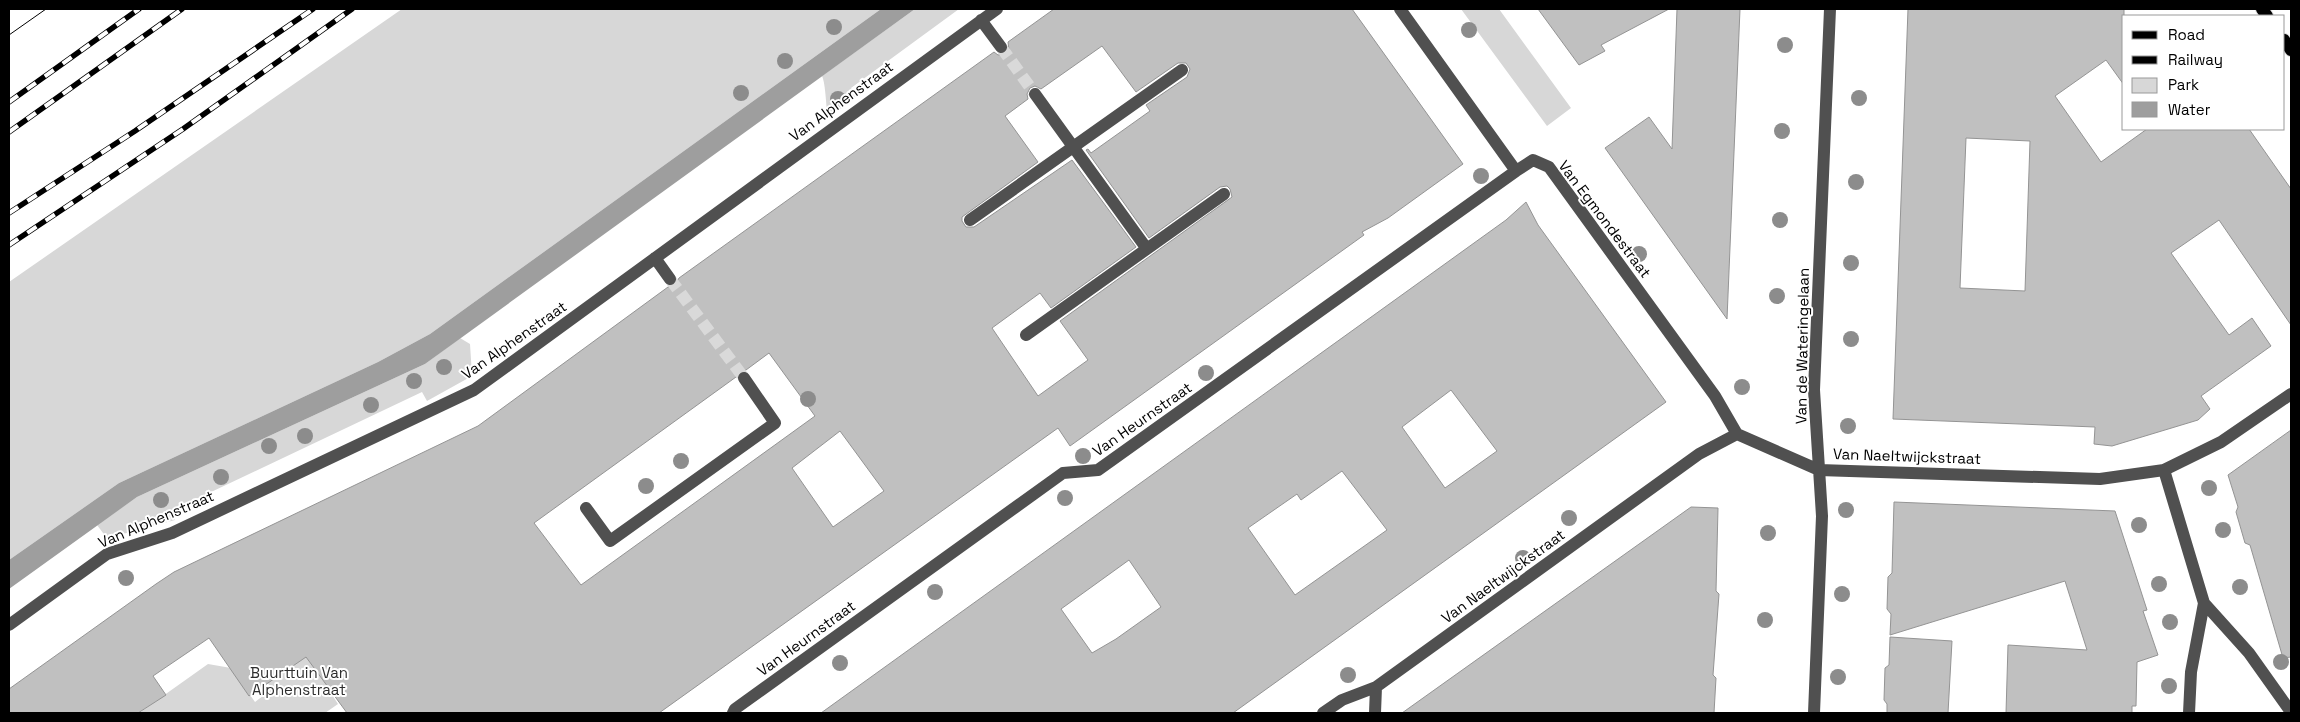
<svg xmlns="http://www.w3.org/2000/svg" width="2300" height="722" viewBox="0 0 2300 722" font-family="'Space Grotesk',sans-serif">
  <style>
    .green { fill: #d7d7d7 }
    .water { fill: #9e9e9e }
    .building { fill: #c0c0c0; stroke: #949494; fill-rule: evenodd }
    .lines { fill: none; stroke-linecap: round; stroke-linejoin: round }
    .minor-tunnel { stroke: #d9d9d9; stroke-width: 12; stroke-dasharray: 12 6; stroke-linecap: butt }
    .major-casing { stroke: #dbdbdb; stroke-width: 14 }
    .minor { stroke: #505050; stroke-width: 12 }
    .major { stroke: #000; stroke-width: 12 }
    .tram { stroke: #000; stroke-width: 1 }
    .rail-casing { stroke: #000; stroke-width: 5.5 }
    .rail { stroke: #fff; stroke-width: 4; stroke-dasharray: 11; stroke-linecap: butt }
    .tree { fill: #8c8c8c }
    .labels { text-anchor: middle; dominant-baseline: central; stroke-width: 4; stroke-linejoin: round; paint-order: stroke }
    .street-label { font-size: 15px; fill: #000; stroke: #fff }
    .park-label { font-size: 15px; fill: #2e2e2e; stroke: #fff }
  </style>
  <rect width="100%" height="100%" fill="#fff"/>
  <path class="green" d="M402,9H881L430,334L378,362L119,483L9,560V282Z
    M915,9H959L851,88L857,96L828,119C826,108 826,85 822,76Z
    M1461,9H1499L1571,108L1547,126Z
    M460,338L470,344L472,376L427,401L422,392L171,511L175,520L119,535L109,541L97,525L137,497L425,364Z
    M471,584L327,687L338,704L325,713H139L208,664L231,668L255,702L272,689L259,671Z"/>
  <path class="water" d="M881,9H915L425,364L137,497L9,589V560L119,483L378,362L430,334Z"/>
  <path class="building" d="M1054,9H1352L1463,164L1388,218L1362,232L1364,235L1070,446L1058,428L659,713H347L306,657L249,696L209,638L153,676L166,695L138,713H9V689L156,584L174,572L478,426L668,287L675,285L679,278L994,52L998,55L1005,54L1009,50L1008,42ZM1102,46L1136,92L1178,63H1186L1190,69L1187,77L1146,105L1150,111L1091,153L1088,149L1086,150L1149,238L1220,187L1227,186L1230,189L1232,197L1060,321L1088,360L1038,396L992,328L1040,293L1051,308L1136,247L1072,160L974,227H966L962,221V217L1038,162L1005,116L1028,99L1027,94L1030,88L1035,86L1041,89ZM769,353L815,416L581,585L534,523L736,377L739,372L746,370ZM840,431L884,491L833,527L792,468Z
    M1538,9H1669L1601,45L1605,51L1579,65Z
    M1677,9H1740L1727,319L1605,148L1649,117L1672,149Z
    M1908,9H2124V85L2106,60L2055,96L2101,162L2147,129H2249L2291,189V325L2219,220L2171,253L2229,335L2252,318L2271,346L2201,396L2210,409L2198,420L2112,446L2094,444L2095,427L1893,419ZM1966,138L2030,141L2025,291L1960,288Z
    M1526,202L1538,225L1666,402L1233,713H821L1506,220ZM1451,390L1497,451L1445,488L1402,427ZM1342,471L1387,530L1295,595L1248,528L1297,494L1301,500ZM1129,560L1161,607L1116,639L1092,653L1061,609Z
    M2291,430V657L2283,658L2250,545L2245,543L2236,512L2238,507L2228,475Z
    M1894,502L2115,511L2147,610L2143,611L2158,655L2137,662L2136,706H2132V713H2006L2008,645L2087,650L2065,581L1890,635L1891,614L1887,609L1888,577L1892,573Z
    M1691,507L1718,508L1716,591L1719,594L1713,675L1716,678L1714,713H1402Z
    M1890,637L1952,641L1948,713H1887V704L1884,700L1885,668L1889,665Z"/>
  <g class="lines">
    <path class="minor-tunnel" d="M1001,47L1035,94
      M670,279L744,378"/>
    <g class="major-casing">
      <path id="major" d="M2262,9L2267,16
        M2284,40L2291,50"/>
    </g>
    <path class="minor" d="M1400,9L1516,171L1533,160L1549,167L1715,396L1737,434
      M981,20L1001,47
      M1035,94L1147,249
      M970,220L1182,70
      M655,258L670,279
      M1026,335L1224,194
      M1737,434L1819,470L2100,479L2164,470L2221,442L2291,394
      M2164,470L2204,603L2249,653L2291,712
      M586,508L610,541L775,423L744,378
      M9,625L107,554L172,533L474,390L997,9
      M733,713L735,709L1063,473L1098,470L1516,171
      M1323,713L1342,700L1376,687L1699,454L1737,434
      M1375,713L1376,687
      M1814,713L1822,516L1814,390L1830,9
      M2189,713L2191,672L2204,603"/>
    <use href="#major" class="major"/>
    <path class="tram" d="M9,35L46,9"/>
    <g class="rail-casing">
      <path id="rail" d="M9,102L139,9
        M9,132L182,9
        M9,213L135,131L313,9
        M9,245L183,129L352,9"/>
    </g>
    <use href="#rail" class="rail"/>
  </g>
  <g class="tree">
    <circle cx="834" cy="27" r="8"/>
    <circle cx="1469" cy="30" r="8"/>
    <circle cx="1785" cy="45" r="8"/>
    <circle cx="785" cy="61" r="8"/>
    <circle cx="741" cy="93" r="8"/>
    <circle cx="1859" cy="98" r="8"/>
    <circle cx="838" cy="99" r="8"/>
    <circle cx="1782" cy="131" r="8"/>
    <circle cx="1481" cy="176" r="8"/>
    <circle cx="1856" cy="182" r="8"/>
    <circle cx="1780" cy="220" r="8"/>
    <circle cx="1639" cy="254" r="8"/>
    <circle cx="1851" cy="263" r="8"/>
    <circle cx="1777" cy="296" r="8"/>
    <circle cx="1851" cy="339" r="8"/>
    <circle cx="444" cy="367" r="8"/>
    <circle cx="1206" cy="373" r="8"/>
    <circle cx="414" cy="381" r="8"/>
    <circle cx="1742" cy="387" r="8"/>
    <circle cx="808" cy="399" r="8"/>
    <circle cx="371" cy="405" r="8"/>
    <circle cx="1848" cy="426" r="8"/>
    <circle cx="305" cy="436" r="8"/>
    <circle cx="269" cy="446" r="8"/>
    <circle cx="1083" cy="456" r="8"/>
    <circle cx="681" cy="461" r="8"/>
    <circle cx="221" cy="477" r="8"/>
    <circle cx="646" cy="486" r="8"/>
    <circle cx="2209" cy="488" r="8"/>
    <circle cx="1065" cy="498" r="8"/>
    <circle cx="161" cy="500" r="8"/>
    <circle cx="1846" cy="510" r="8"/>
    <circle cx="1569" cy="518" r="8"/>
    <circle cx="2139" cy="525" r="8"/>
    <circle cx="2223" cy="530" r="8"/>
    <circle cx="1768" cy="533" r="8"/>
    <circle cx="1523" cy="558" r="8"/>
    <circle cx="126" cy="578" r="8"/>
    <circle cx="2159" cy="584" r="8"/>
    <circle cx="2240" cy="587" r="8"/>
    <circle cx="935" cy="592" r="8"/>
    <circle cx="1842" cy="594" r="8"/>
    <circle cx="1765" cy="620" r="8"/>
    <circle cx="2170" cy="622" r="8"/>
    <circle cx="2281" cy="662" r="8"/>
    <circle cx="840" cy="663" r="8"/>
    <circle cx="1348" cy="675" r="8"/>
    <circle cx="1838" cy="677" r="8"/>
    <circle cx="2169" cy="686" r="8"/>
  </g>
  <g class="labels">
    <g class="street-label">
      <text transform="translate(841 101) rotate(-36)">Van Alphenstraat</text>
      <text transform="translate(1605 219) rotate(53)">Van Egmondestraat</text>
      <text transform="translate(514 340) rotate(-35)">Van Alphenstraat</text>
      <text transform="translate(1802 346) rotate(-89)">Van de Wateringelaan</text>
      <text transform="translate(1142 419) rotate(-35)">Van Heurnstraat</text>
      <text transform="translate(1907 456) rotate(2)">Van Naeltwijckstraat</text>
      <text transform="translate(156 519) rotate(-23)">Van Alphenstraat</text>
      <text transform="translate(1503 576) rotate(-36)">Van Naeltwijckstraat</text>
      <text transform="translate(806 638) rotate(-36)">Van Heurnstraat</text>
    </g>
    <g class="park-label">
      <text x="299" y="672">Buurttuin Van<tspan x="299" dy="17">Alphenstraat</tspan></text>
    </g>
  </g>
  <rect width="2300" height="722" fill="none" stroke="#000000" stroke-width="20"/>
  <rect x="2122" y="15" width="162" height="115" fill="#ffffff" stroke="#999999"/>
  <rect x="2132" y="31" width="25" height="8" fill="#000000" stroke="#999999"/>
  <text x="2168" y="40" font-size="15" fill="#000000">Road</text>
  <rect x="2132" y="56" width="25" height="8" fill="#000000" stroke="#999999"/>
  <text x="2168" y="65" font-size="15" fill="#000000">Railway</text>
  <rect x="2132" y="78" width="25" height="15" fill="#d7d7d7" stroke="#999999"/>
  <text x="2168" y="90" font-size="15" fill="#000000">Park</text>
  <rect x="2132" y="102" width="25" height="15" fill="#9e9e9e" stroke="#999999"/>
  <text x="2168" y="115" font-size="15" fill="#000000">Water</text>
</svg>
